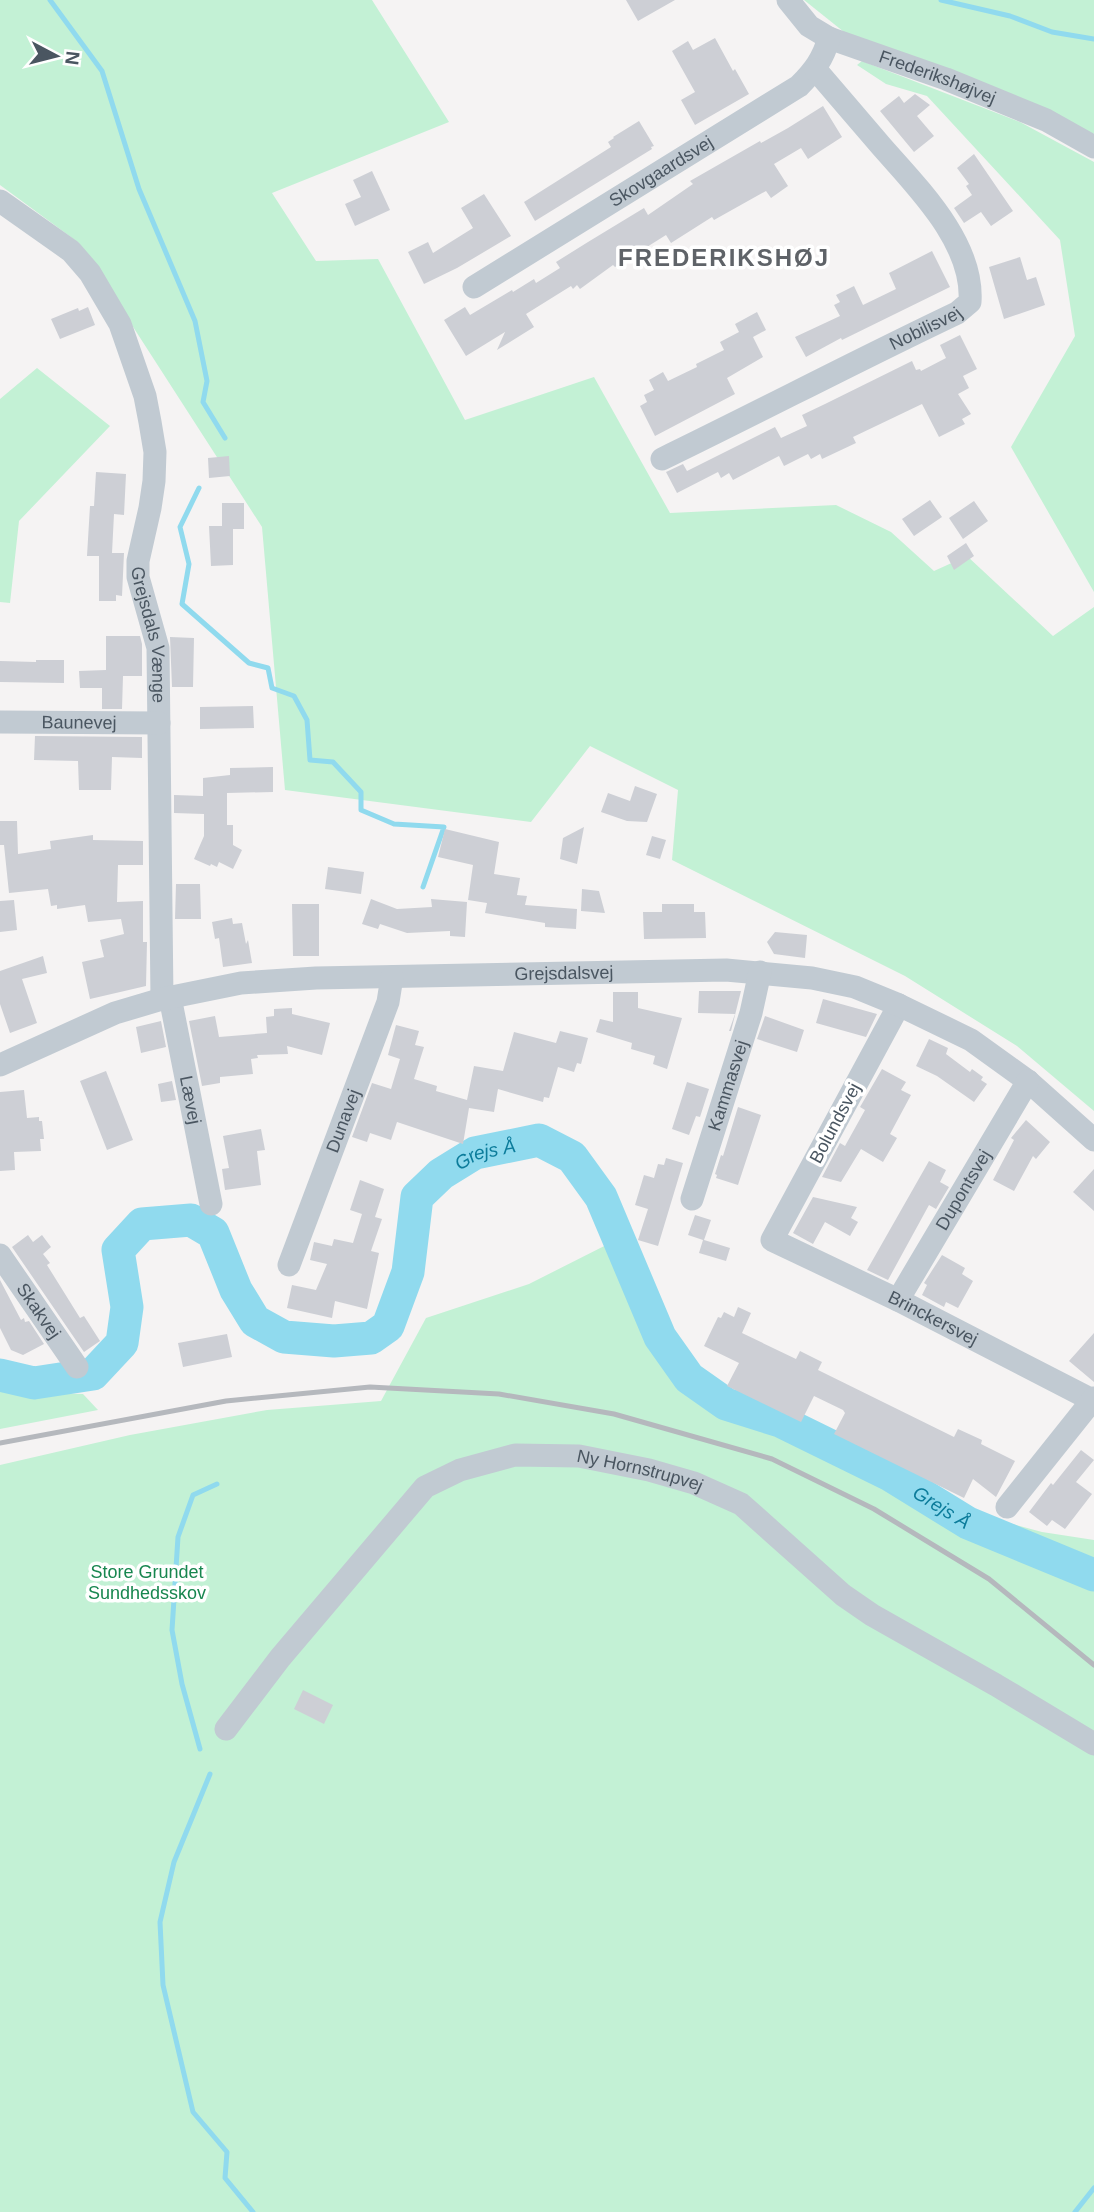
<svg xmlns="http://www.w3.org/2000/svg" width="1094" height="2212" viewBox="0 0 1094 2212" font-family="Arial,sans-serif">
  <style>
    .green { fill: #c3f1d5 }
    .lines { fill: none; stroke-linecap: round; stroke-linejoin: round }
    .stream { stroke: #90daee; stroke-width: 5 }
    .river { stroke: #90daee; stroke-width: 33 }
    .building { fill: #cdcfd5 }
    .minor { stroke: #c1cad2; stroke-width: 23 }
    .rail { stroke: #b5b8bd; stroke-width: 5 }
    .labels { text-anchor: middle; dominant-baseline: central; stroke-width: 7; stroke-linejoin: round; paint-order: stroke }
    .street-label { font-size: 18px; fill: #4a5661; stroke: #fff }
    .park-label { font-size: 18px; fill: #17864f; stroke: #fff }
    .water-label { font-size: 19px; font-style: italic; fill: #0c7c9b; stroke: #fff }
    .district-label { font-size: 24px; font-weight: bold; letter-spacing: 2px; fill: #5f6368; stroke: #fff }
  </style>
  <rect width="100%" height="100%" fill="#f5f3f3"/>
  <path class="green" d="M0,0H372L449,122L272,193L316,261L378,259L465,420L594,377L670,513L836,505L891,532L934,571L967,556L1053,636L1094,607V1111L1017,1046L905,976L672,860L678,790L590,746L531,822L285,790L262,527L79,243L0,185Z
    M804,0H1094V134L844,32Z
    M862,61L1020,122L1094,162V592L1011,447L1075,336L1060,240L927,96L886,84L857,65Z
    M37,368L110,426L19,521L10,603L0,602V399Z
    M628,1234L682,1356L713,1387L782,1413L971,1513L1042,1532L1094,1540V2212H0V1465L130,1435L267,1410L381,1401L426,1318L529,1284Z
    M0,1386L43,1393L83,1394L98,1410L0,1429Z"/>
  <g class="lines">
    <path class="stream" d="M50,0L102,71L139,189L195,321L207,381L203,402L225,438
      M941,0L1010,16L1052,32L1094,39
      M199,488L180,527L189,564L182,604L249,663L268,668L272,688L294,696L307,720L310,760L333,762L361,792V810L394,824L444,827L423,887
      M200,1749L182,1684L172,1630L178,1537L193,1495L217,1484
      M210,1774L174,1862L160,1922L163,1985L193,2112L227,2152L225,2178L253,2212
      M1075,2212L1094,2188"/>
    <path class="river" id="s1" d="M0,1375L34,1383L93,1374L122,1343L127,1307L118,1250L142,1224L191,1220L213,1233L236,1290L255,1321L284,1337L334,1341L371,1338L388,1326L408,1272L417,1197L441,1174L475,1153L539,1140L572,1157L601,1197L660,1337L689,1378L726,1404L780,1421L890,1475L968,1523L1094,1575"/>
  </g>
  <path class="building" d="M626,0H675L638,21Z
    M715,38L733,71L735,69L749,94L695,125L681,100L695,92L672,51L688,41L693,50Z
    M915,94L930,105L917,116L934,136L914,152L880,111L899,96L904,103Z
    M823,106L842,137L808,159L801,148L774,164L788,186L771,198L766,191L714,220L712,217L671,243L666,235L615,267L613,265L580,289L577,285L573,289L571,286L526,314L534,327L497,350L505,332L466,356L444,320L465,307L470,315L512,290L513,292L534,279L536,283L560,268L556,262L588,242L644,208L648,215L693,184L690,181L760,141L761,143L788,128Z
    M639,121L654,146L651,147L652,149L535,221L524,202L611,147L608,142L614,138L613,137Z
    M974,154L1013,211L991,226L981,212L964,223L954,208L972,195L966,186L969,184L957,168Z
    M372,171L390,210L355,226L345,204L361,197L353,180Z
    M484,194L511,236L457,268L424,284L408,252L428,242L433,253L473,228L461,208Z
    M932,251L950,287L842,340L841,338L806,357L795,337L840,316L834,305L840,302L836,295L854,286L863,305L896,289L889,273Z
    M1020,257L1027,280L1036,277L1045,305L1004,319L989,267Z
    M88,307L95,325L60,339L51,319L78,308L79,311Z
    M757,312L766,330L753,337L763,357L727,378L735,394L655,436L640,406L647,402L644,395L654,390L649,380L663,372L668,381L697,367L696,364L724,350L720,342L739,332L735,324Z
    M960,335L977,369L963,376L969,388L958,394L971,414L962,419L965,424L939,437L922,404L853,437L856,443L822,459L820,454L811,459L808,454L784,466L779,456L733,480L729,473L721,478L718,472L677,493L666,472L683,464L687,471L775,427L781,438L807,426L802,415L825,404L912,361L916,370L920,369L921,371L946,358L940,345Z
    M229,456L230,476L209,478L208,458Z
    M96,472L126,474L124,515L114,514L112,553H124L122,596L116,595V601H99V556H87L90,506H94Z
    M930,500L942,517L914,536L902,519Z
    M974,501L988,521L963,539L949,518Z
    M222,503H244V529H233V565L211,566L209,526H222Z
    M966,543L974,556L954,570L947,556Z
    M106,636H140L142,644V676H123L122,709H102V688H80L79,671L106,670Z
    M170,637L194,638L193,687H172Z
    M36,660H64V683L0,682V661L36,662Z
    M253,706L254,728L200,729V707Z
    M35,736L142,737V758L112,757L111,790H79L78,761L34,760Z
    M273,767V792L227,793V825H233V845L242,850L233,869L219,862L217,867L211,864L210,866L194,859L204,836V814L174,813V795L203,796V778L230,775V768Z
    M635,786L657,794L647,822L627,821L601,812L608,793L630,801Z
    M0,821H17L18,854L51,849L50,841L93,835V840L143,841V865H118L117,902L143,901V942H147L146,986L90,999L82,962L104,957L100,940L124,934L121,919L88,922L85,905L57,909V905L51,906L48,889L9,893L4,845H0Z
    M584,827L577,864L560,859L563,838Z
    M445,829L499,842L494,874L520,878L517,895L527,896L525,905L577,909L576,929L545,927V923L485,913L487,903L468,900L473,865L438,857Z
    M652,836L666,840L660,859L646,855Z
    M328,867L364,872L361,894L325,889Z
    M176,884H200L201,919H175Z
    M582,889L599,891L605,913L581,911Z
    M371,899L397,909L432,907L431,899L467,902L465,937L450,936V931L407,933L380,924L378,929L362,924Z
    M14,900L17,930L0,932V901Z
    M292,904H319V956H293Z
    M662,904H694V912H705L706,938L644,939L643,912H662Z
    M232,918L233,924L242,923L246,944L248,940L252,963L223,967L219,938L215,939L212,922Z
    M775,932L807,935L805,958L774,954L767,942Z
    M43,956L47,973L22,979L37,1023L10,1033L0,1004V971Z
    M699,991H741L731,1031H729L735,1014L698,1013Z
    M613,992H638V1008L682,1018L667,1069L653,1064L655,1056L631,1049L632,1043L596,1032L600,1019L613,1022Z
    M823,999L877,1014L866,1037L816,1023Z
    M292,1008V1014L330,1023L322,1055L287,1046L288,1054L257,1055L258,1058L251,1059L253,1074L220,1077V1083L202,1086L189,1021L215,1016L219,1037L267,1033L266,1017L274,1016V1009Z
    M765,1016L804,1030L797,1052L757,1039Z
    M161,1021L166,1047L141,1053L136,1027Z
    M396,1025L419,1031L415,1045L424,1047L414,1079L437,1086L436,1091L467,1100L474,1066L503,1071L514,1032L556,1043L560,1031L588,1038L581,1064L577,1063L574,1072L558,1067L549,1098L544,1097L543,1102L498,1089L494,1112L469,1108L463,1144L397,1122L391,1140L370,1133L367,1142L352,1137L372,1083L391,1089L400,1059L388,1055Z
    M929,1039L948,1048L946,1054L970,1072L972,1069L983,1077L981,1080L987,1084L974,1102L937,1076L916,1066Z
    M882,1069L906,1082L901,1090L911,1095L890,1134L897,1138L883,1162L861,1149L841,1182L822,1177L840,1143L845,1146L865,1110L860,1107Z
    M106,1071L133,1140L107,1150L80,1081Z
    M172,1081L176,1100L161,1102L158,1084Z
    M687,1082L709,1089L700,1117L696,1116L689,1135L672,1129Z
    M24,1090L27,1118L39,1117V1121H42L44,1139H40L41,1151L14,1152L15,1170L0,1171V1092Z
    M738,1107L761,1115L738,1185L716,1178L717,1175L715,1174L721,1155L723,1156Z
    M1026,1120L1050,1142L1036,1159L1033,1156L1014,1191L993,1180L1014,1140L1011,1138Z
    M261,1129L265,1150L257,1151L261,1185L225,1190L222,1169L229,1168L223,1136Z
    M666,1158L683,1163L658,1246L638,1240L648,1209L635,1205L644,1175L654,1178L658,1164L664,1165Z
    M929,1161L946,1170L940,1182L949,1187L936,1209L929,1205L888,1280L867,1270Z
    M1094,1169V1211L1073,1192Z
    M360,1180L384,1189L375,1217L382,1219L371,1251L379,1253L367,1309L335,1301L332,1318L287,1308L292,1285L316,1290L327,1264L310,1260L314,1242L332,1246L334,1239L353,1243L362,1214L350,1210Z
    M813,1197L857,1207L851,1218L858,1222L850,1236L825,1222L813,1244L793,1233Z
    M695,1215L711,1220L704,1240L730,1248L726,1261L699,1253L703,1240L688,1235Z
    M28,1235L33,1242L42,1235L51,1247L43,1254L50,1263L47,1265L80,1318L84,1316L100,1341L84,1352L12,1247Z
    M942,1255L965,1268L962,1274L973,1281L958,1308L946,1302L944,1307L922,1295L927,1285L924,1283Z
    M0,1280L21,1320L24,1318L25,1322L29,1321L44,1344L23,1355L11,1350L0,1328Z
    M738,1307L751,1313L742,1333L796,1359L800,1351L822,1362L818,1370L954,1437L958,1429L982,1440L981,1444L1015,1461L996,1497L973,1479L964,1498L834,1434L845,1413L843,1410L814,1396L801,1422L727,1386L739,1363L704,1346L718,1317L721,1318L724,1312L734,1317Z
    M1094,1333V1382L1069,1361Z
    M227,1334L232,1357L183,1367L178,1343Z
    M1081,1450L1094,1460L1076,1482L1092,1494L1065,1529L1052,1520L1047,1526L1029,1512L1051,1483L1053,1485Z
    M303,1690L333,1705L324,1724L294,1709Z"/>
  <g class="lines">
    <g class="minor">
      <path id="s2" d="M788,0L809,26L829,38L946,79L1046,120L1094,147"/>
      <path id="s3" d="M0,201L71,251L90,273L120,324L145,396L150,422L155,452L154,481L150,508L138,561V577L158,648L162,999"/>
      <path id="s4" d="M474,287L799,86C814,71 823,59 829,38"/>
      <path id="s5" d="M662,459C761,411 858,360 957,313L970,302C974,243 918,188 882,147C860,121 838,96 816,70"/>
      <path id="s6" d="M0,722L159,723"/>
      <path id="s7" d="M170,997L211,1204"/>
      <path id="s8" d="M899,1005L772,1240L898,1300L1092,1400"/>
      <path id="s9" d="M0,1065L115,1013L162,999L241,983L316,978L726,970L812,978L855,987L899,1005L971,1040L1028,1081L1094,1140"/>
      <path id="s10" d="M692,1199L751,1013L760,972"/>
      <path id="s11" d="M0,1255L77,1367"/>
      <path id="s12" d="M289,1265L388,1002L392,977"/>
      <path id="s13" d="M898,1300L1028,1081"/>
      <path d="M1007,1507L1094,1398"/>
      <path id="s14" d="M226,1729L280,1658L425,1487L460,1470L515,1455L579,1456L649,1470L694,1483L741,1504L843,1595L872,1615L996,1685L1094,1744"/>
    </g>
    <path class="rail" d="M0,1443L226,1401L370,1387L499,1394L614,1414L772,1459L874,1509L989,1579L1094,1665"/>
  </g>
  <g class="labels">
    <g class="street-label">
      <text stroke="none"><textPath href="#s2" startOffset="172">Frederikshøjvej</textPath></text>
      <text stroke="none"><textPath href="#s4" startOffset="220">Skovgaardsvej</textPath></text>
      <text stroke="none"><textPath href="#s5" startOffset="294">Nobilisvej</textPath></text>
      <text stroke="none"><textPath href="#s3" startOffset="494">Grejsdals Vænge</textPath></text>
      <text stroke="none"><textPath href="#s6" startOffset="79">Baunevej</textPath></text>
      <text stroke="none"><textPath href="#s9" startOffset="579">Grejsdalsvej</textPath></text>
      <text stroke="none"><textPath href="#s10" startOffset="119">Kammasvej</textPath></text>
      <text stroke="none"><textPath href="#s7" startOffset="105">Lævej</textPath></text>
      <text stroke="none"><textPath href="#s12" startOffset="154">Dunavej</textPath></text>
      <text transform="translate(835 1123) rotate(-62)">Bolundsvej</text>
      <text stroke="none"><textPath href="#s13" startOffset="128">Dupontsvej</textPath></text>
      <text stroke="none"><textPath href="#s11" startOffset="68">Skakvej</textPath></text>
      <text stroke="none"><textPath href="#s8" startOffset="446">Brinckersvej</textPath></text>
      <text stroke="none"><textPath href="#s14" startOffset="536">Ny Hornstrupvej</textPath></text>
    </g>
    <g class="park-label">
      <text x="147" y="1572">Store Grundet<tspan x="147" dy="21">Sundhedsskov</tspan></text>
    </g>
    <g class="water-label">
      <text stroke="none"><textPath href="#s1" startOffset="796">Grejs Å</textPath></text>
      <text stroke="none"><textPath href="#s1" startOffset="1426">Grejs Å</textPath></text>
    </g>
    <g class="district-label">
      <text x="724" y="257">FREDERIKSHØJ</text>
    </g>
  </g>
  <g transform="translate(56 56) rotate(97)" stroke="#ffffff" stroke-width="5" paint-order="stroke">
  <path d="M0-5L12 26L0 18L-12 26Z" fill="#4a5661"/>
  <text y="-10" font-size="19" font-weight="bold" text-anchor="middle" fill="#4a5661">N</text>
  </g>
</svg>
